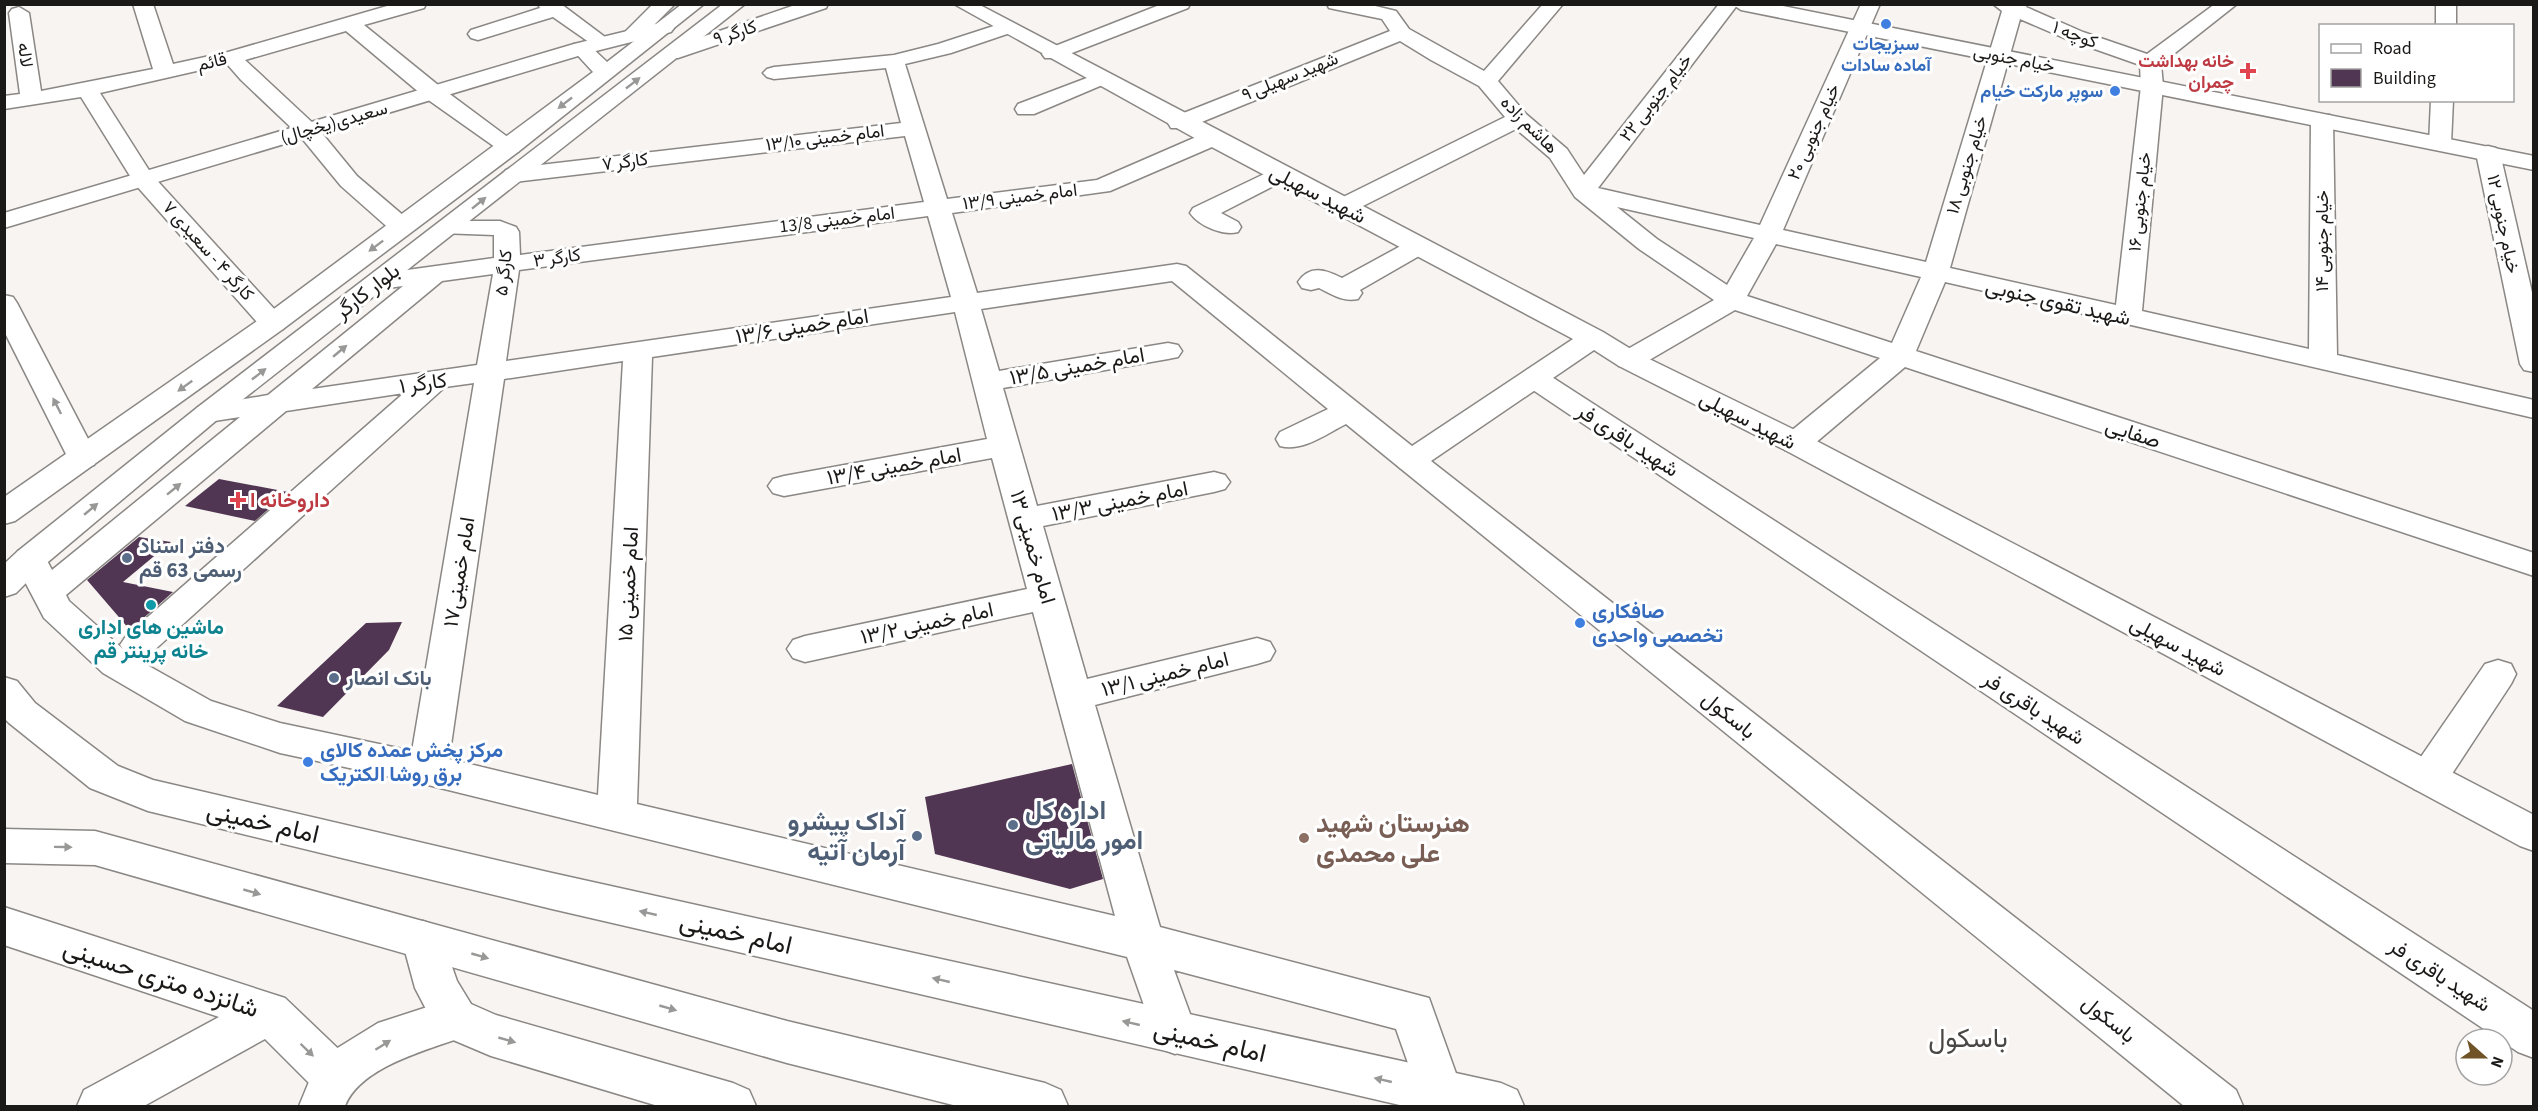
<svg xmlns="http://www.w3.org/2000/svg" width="2538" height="1111" viewBox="0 0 2538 1111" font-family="'Source Sans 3',Vazirmatn,sans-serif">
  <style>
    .building { fill: #503652 }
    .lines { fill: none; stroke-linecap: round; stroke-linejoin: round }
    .minor-casing { stroke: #8a8784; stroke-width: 3 }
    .tertiary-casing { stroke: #8a8784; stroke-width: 3 }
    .secondary-casing { stroke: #8a8784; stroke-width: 3 }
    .minor { fill: #fff; fill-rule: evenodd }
    .tertiary { fill: #fff; fill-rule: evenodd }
    .secondary { fill: #fff; fill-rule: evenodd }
    .oneway { fill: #989897 }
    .shop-dot { fill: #3f7fe0; stroke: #fff; stroke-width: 2 }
    .health-dot { fill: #e0444e; stroke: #fff; stroke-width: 2 }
    .service-dot { fill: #5c6f8a; stroke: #fff; stroke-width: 2 }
    .culture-dot { fill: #0f9aa8; stroke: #fff; stroke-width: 2 }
    .education-dot { fill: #8d6e63; stroke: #fff; stroke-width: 2 }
    .labels { text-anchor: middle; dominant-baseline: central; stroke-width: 6; stroke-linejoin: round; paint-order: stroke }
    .far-street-label { font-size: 18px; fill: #1b1918; stroke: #fff }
    .far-shop-label { font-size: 18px; font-weight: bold; fill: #366cbe; stroke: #fff }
    .far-health-label { font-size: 18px; font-weight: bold; fill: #be3a42; stroke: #fff; text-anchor: end }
    .street-label { font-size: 21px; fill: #1b1918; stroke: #fff }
    .health-label { font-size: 21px; font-weight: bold; fill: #be3a42; stroke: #fff; text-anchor: start }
    .service-label { font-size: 21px; font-weight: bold; fill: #4e5e75; stroke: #fff; text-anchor: start }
    .shop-label { font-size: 21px; font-weight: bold; fill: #366cbe; stroke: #fff; text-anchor: start }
    .culture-label { font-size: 21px; font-weight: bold; fill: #0d838f; stroke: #fff }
    .near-service-label { font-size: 26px; font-weight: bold; fill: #4e5e75; stroke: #fff; text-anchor: start }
    .near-street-label { font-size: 26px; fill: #1b1918; stroke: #fff }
    .near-education-label { font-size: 26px; font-weight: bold; fill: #785e54; stroke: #fff; text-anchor: start }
    .near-neighbourhood-label { font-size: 27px; fill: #4a4845; stroke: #fff }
  </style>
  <rect width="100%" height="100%" fill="#f8f4f1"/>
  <path class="building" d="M219,479L288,492L255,521L185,506Z
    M139,537L171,542L123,582L173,592L130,630L87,580Z
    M402,622L389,650L323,717L277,706L366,623Z
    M1072,764L1103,879L1070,889L935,854L925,797Z"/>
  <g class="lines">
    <g class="minor-casing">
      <path id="minor" d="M133,4H153L173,64L228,52L394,4H426L424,8L364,25L443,89L521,147L518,152H502L427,99L346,31L245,60L316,126L357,176L411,222L414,227L411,232L402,234L393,232L341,186L300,136L241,80L227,64L100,93L152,175L287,323L283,329L273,331L263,329L135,184L81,97L4,109V96L20,94L9,13L12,9L19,7L29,13L41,91L153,69Z
        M538,4H561L613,43L610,47H596L553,17L478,40L471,38L468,34L471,30L540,8Z
        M653,4H675L639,40H625L622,36L625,32Z
        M1162,4H1190L1188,8L1059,58H1045L1042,54L1045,50Z
        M1327,4H1367L1396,11L1409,29L1484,71L1543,4H1563L1498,81L1526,114L1567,149L1584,175L1719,4H1738L1598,188L1760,225L1861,4H1880L1783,230L1926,262L2002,11L1993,4H2028L2026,7L2083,32L2147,54L2215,4H2237L2161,64L2163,86L2142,311L2309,349L2311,120L2314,115H2330L2333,120L2337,355L2534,400V418L1945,282L1916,351L2534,553V576L1905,367L1807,450L1796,453L1785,450L1781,443L1785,436L1880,358L1735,310L1639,366L1629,368L1619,366L1615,360L1619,354L1714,300L1639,249L1575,197L1550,158L1516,129L1353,211L1344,213L1335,211L1332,206L1335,201L1505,117L1479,86L1431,60L1400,41L1187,128H1171L1168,123L1171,118L1390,31L1382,19L1329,8ZM2020,19L2069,40L2140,65L2141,86L2116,305L1950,268ZM1617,207L1754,238L1727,285L1657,239ZM1776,244L1921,277L1892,343L1747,296Z
        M2436,4H2456V26H2436Z
        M1006,22L1013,24L1016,28L1013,32L951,53L905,64L947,199L1097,180L1203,134H1219L1222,139L1219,144L1110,191L952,213L977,293L1177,264L1186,266L1422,454L1426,461L1422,468L1411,471L1400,468L1346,424C1326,434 1303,452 1280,446L1276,439L1280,432L1328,409L1172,281L981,309L999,371L1168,343L1178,345L1182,351L1178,357L1168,359L1003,388L1037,506L1214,472L1225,475L1230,482L1225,489L1214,492L1043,526L1087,679L1257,638L1270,642L1275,651L1270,660L1257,664L1095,705L1160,927L1429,998L1463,1093L1457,1106H1423L1396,1029L1174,970L1197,1033L1191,1048L1175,1054L1159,1048L1127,957L428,785L280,753L185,721L103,673L44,618L13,559L18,551L30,547L42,551L52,570L240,417L208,422L198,419L193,413L198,407L268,395L403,286L380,289L371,287L367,281L371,275L494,258V235L440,233L437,228L440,223L449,221H500L516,227L519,232L520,255L924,202L905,136L514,182L506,180L502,175L506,170L514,168L901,123L886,68L774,79L767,77L763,73L767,69L774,67L894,55L938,44ZM928,216L951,297L506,361L519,270ZM493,274L477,365L312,389L442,281ZM955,312L987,439L784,476L773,479L768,486L773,493L784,496L992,458L1027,589L805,636L793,640L787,649L793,658L805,662L1033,612L1115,916L637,804L652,357ZM623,361L598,795L449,759L504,379ZM474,383L412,751L280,723L211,701L131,656L138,658L150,654L445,387ZM404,393L126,636L120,645L123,649L69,601L66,595L286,411Z
        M1100,73L1107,75L1111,79L1107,83L1034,114H1018L1015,109L1018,104Z
        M2431,100H2453L2451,144L2448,149H2432L2429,144Z
        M2488,146L2496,148L2500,153L2534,301V372L2524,370L2520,364L2476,153L2480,148Z
        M1279,167L1287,169L1291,174L1287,179L1221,213L1238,222L1241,227L1238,232C1223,236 1199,226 1190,213L1193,208Z
        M1417,239L1426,242L1430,247L1426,252L1360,290L1362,293L1358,299C1343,302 1333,295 1319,288L1311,290L1302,288L1298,282C1310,264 1326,270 1342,278L1408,242Z
        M4,295L13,297L17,303L98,458L94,465L83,468L72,465L68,458L4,331Z
        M1534,369L1544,372L2534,1011V1058L2518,1052L1524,384L1520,378L1524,372Z
        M2498,660L2511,664L2516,674L2511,684L2442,789L2428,794L2414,789L2409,778L2414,767L2485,664Z
        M4,907L285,998L350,1060L357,1076L350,1092L334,1098L318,1092L265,1039L144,1106H77L84,1090L219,1017L4,945Z
        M423,921L438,927L457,981L471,1004L496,1015L733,1083L749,1090L756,1106H658L491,1056L439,1034L415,988L402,940L408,927Z"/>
    </g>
    <g class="tertiary-casing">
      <path id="tertiary" d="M798,4H828L826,8L678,58H664L661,54L664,50Z
        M954,4H978L1603,332L1639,354L1807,436L2534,815V851L2520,846L1785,450L1619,366L1594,350L1431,461L2236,1090L2243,1106H2184L1400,468L1396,461L1400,454L1573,339L1191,136Z
        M1732,4H1773L2534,156V170L1741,10Z
        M664,22L671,24L674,28L671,32L588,53L4,228V213L574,44Z
        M455,998L471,1004L477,1019L471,1034C432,1049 361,1065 345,1106H299L318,1060L378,1023Z"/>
    </g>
    <g class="secondary-casing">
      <path id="secondary" d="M682,4H704L518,152L283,329L15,521L4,524V497L263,317L593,72L571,48L574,44H588L607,62Z
        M723,4H745L218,419L42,567L16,593L4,597V564L18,551L198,407Z
        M4,677L17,681L35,703L118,766L153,780L552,873L1501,1083L1517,1090L1524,1106H1404L552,909L148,811L90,788L9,723L4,718Z
        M4,829L95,831L787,1021L1045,1083L1061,1090L1068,1106H957L787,1063L95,865L4,863Z"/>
    </g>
    <use href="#minor" class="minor"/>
    <use href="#tertiary" class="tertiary"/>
    <use href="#secondary" class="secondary"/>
  </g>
  <defs><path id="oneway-solid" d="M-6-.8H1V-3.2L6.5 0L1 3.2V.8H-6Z" transform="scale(1.5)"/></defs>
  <g class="oneway">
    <use href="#oneway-solid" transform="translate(633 83) rotate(-38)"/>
    <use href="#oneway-solid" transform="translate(565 103) rotate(142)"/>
    <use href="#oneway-solid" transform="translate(479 203) rotate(-39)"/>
    <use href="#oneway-solid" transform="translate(376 246) rotate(143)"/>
    <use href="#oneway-solid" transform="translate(340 351) rotate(-40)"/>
    <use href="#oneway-solid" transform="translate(259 374) rotate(-38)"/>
    <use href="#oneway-solid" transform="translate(185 386) rotate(144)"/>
    <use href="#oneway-solid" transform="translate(57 406) rotate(-117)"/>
    <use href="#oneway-solid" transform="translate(174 489) rotate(-39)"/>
    <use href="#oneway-solid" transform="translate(91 509) rotate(-40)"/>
    <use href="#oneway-solid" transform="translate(63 847) rotate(1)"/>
    <use href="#oneway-solid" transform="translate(252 892) rotate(16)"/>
    <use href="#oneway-solid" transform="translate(648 913) rotate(-167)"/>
    <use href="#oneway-solid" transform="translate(480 956) rotate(16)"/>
    <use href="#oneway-solid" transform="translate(941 980) rotate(-167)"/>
    <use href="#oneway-solid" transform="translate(668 1008) rotate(16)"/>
    <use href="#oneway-solid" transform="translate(1131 1023) rotate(-167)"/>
    <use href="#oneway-solid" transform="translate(507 1040) rotate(16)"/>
    <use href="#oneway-solid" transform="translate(383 1045) rotate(-32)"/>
    <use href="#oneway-solid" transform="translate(307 1050) rotate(44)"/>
    <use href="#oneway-solid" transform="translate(1383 1080) rotate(-167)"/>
  </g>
  <g class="shop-dot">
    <circle cx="1886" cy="24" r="6"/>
    <circle cx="2115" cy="91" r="6"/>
    <circle cx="1580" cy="623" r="6"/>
    <circle cx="308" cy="762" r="6"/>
  </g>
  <g class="health-dot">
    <path d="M2245 62h6v6h6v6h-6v6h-6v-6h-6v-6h6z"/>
    <path d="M235 491h6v6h6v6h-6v6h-6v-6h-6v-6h6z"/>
  </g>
  <g class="service-dot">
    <circle cx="127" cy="558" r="6"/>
    <circle cx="334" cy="678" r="6"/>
    <circle cx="1013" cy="825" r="6"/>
    <circle cx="917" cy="836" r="6"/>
  </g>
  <circle class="culture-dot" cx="151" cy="605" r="6"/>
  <circle class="education-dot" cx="1304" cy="838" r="6"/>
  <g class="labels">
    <g class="far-street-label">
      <text transform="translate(735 33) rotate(-18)">کارگر ۹</text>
      <text transform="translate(2075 35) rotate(21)">کوچه ۱</text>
      <text transform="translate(25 55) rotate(82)">لاله</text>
      <text transform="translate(2014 59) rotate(11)">خیام جنوبی</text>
      <text transform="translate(212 62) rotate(-13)">قائم</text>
      <text transform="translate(1290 77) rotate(-22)">شهید سهیلی ۹</text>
      <text transform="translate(1656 98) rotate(-52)">خیام جنوبی ۲۲</text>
      <text transform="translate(334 123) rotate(-16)">سعیدی(یخچال)</text>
      <text transform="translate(1529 125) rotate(45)">هاشم زاده</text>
      <text transform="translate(1814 132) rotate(-66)">خیام جنوبی ۲۰</text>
      <text transform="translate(825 138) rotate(-7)">امام خمینی ۱۳/۱۰</text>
      <text transform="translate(625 162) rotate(-7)">کارگر ۷</text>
      <text transform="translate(1967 165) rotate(-73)">خیام جنوبی ۱۸</text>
      <text transform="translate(1020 197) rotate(-7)">امام خمینی ۱۳/۹</text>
      <text transform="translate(2140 202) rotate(-84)">خیام جنوبی ۱۶</text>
      <text transform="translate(837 220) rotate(-7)">امام خمینی 13/8</text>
      <text transform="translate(2503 224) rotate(78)">خیام جنوبی ۱۲</text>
      <text transform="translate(2322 241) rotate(-90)">خیام جنوبی ۱۴</text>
      <text transform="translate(208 251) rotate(48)">کارگر ۴ - سعیدی ۷</text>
      <text transform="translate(557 258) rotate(-8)">کارگر ۳</text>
      <text transform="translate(504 273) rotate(-84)">کارگر ۵</text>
    </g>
    <g class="far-shop-label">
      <text x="1886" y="44">سبزیجات<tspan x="1886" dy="21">آماده سادات</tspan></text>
      <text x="2103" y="91" text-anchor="end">سوپر مارکت خیام</text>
    </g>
    <g class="far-health-label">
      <text x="2234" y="61">خانه بهداشت<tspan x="2234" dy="21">چمران</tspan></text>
    </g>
    <g class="street-label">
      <text transform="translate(1318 194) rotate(27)">شهید سهیلی</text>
      <text transform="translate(367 291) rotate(-38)">بلوار کارگر</text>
      <text transform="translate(2058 302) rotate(13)">شهید تقوی جنوبی</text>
      <text transform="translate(802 326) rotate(-9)">امام خمینی ۱۳/۶</text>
      <text transform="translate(1077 366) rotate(-10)">امام خمینی ۱۳/۵</text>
      <text transform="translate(423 383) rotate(-8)">کارگر ۱</text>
      <text transform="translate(1748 420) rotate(27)">شهید سهیلی</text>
      <text transform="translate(2133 433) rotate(18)">صفایی</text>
      <text transform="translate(1628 440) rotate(33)">شهید باقری فر</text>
      <text transform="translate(894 466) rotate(-10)">امام خمینی ۱۳/۴</text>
      <text transform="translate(1120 501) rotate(-11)">امام خمینی ۱۳/۳</text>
      <text transform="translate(1033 547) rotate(74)">امام خمینی ۱۳</text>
      <text transform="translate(459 572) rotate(-81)">امام خمینی۱۷</text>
      <text transform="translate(628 584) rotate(-87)">امام خمینی ۱۵</text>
      <text transform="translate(927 623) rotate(-12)">امام خمینی ۱۳/۲</text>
      <text transform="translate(2178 646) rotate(28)">شهید سهیلی</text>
      <text transform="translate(1165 674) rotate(-14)">امام خمینی ۱۳/۱</text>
      <text transform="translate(2034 708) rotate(33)">شهید باقری فر</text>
      <text transform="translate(1729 715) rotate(39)">باسکول</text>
      <text transform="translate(2440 975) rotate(33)">شهید باقری فر</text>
      <text transform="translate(2109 1019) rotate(39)">باسکول</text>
    </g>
    <g class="health-label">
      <text x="250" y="500">داروخانه ا</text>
    </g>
    <g class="service-label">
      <text x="139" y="546">دفتر اسناد<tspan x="139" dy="24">رسمی 63 قم</tspan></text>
      <text x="346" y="678">بانک انصار</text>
    </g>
    <g class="shop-label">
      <text x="1592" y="611">صافکاری<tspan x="1592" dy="24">تخصصی واحدی</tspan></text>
      <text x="320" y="750">مرکز پخش عمده کالای<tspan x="320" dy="24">برق روشا الکتریک</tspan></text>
    </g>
    <g class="culture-label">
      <text x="151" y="627">ماشین های اداری<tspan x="151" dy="24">خانه پرینتر قم</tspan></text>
    </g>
    <g class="near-service-label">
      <text x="1025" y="810">اداره کل<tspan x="1025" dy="30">امور مالیاتی</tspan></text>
      <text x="905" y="821" text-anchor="end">آداک پیشرو<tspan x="905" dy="30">آرمان آتیه</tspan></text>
    </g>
    <g class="near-street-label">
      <text transform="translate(263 822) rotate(13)">امام خمینی</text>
      <text transform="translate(736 933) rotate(13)">امام خمینی</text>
      <text transform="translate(161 978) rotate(18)">شانزده متری حسینی</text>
      <text transform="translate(1210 1041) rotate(13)">امام خمینی</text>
    </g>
    <g class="near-education-label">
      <text x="1316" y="823">هنرستان شهید<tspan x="1316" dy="30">علی محمدی</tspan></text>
    </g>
    <g class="near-neighbourhood-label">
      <text x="1968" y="1038">باسکول</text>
    </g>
  </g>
  <rect width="2538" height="1111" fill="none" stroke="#1b1918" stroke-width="12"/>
  <rect x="2319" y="24" width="195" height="78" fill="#ffffff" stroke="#a4a3a3" stroke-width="1.5"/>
  <rect x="2331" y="44" width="30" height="9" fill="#ffffff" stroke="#a4a3a3" stroke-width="1.5"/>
  <text x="2373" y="54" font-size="18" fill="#1b1918">Road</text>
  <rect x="2331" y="69" width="30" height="18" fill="#503652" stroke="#a4a3a3" stroke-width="1.5"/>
  <text x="2373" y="84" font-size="18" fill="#1b1918">Building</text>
  <g transform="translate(2484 1057) rotate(111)"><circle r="28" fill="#ffffff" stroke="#a4a3a3" stroke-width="1.5"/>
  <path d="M0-4.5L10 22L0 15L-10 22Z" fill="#705327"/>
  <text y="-9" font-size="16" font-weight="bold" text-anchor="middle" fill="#1b1918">N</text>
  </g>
</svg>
